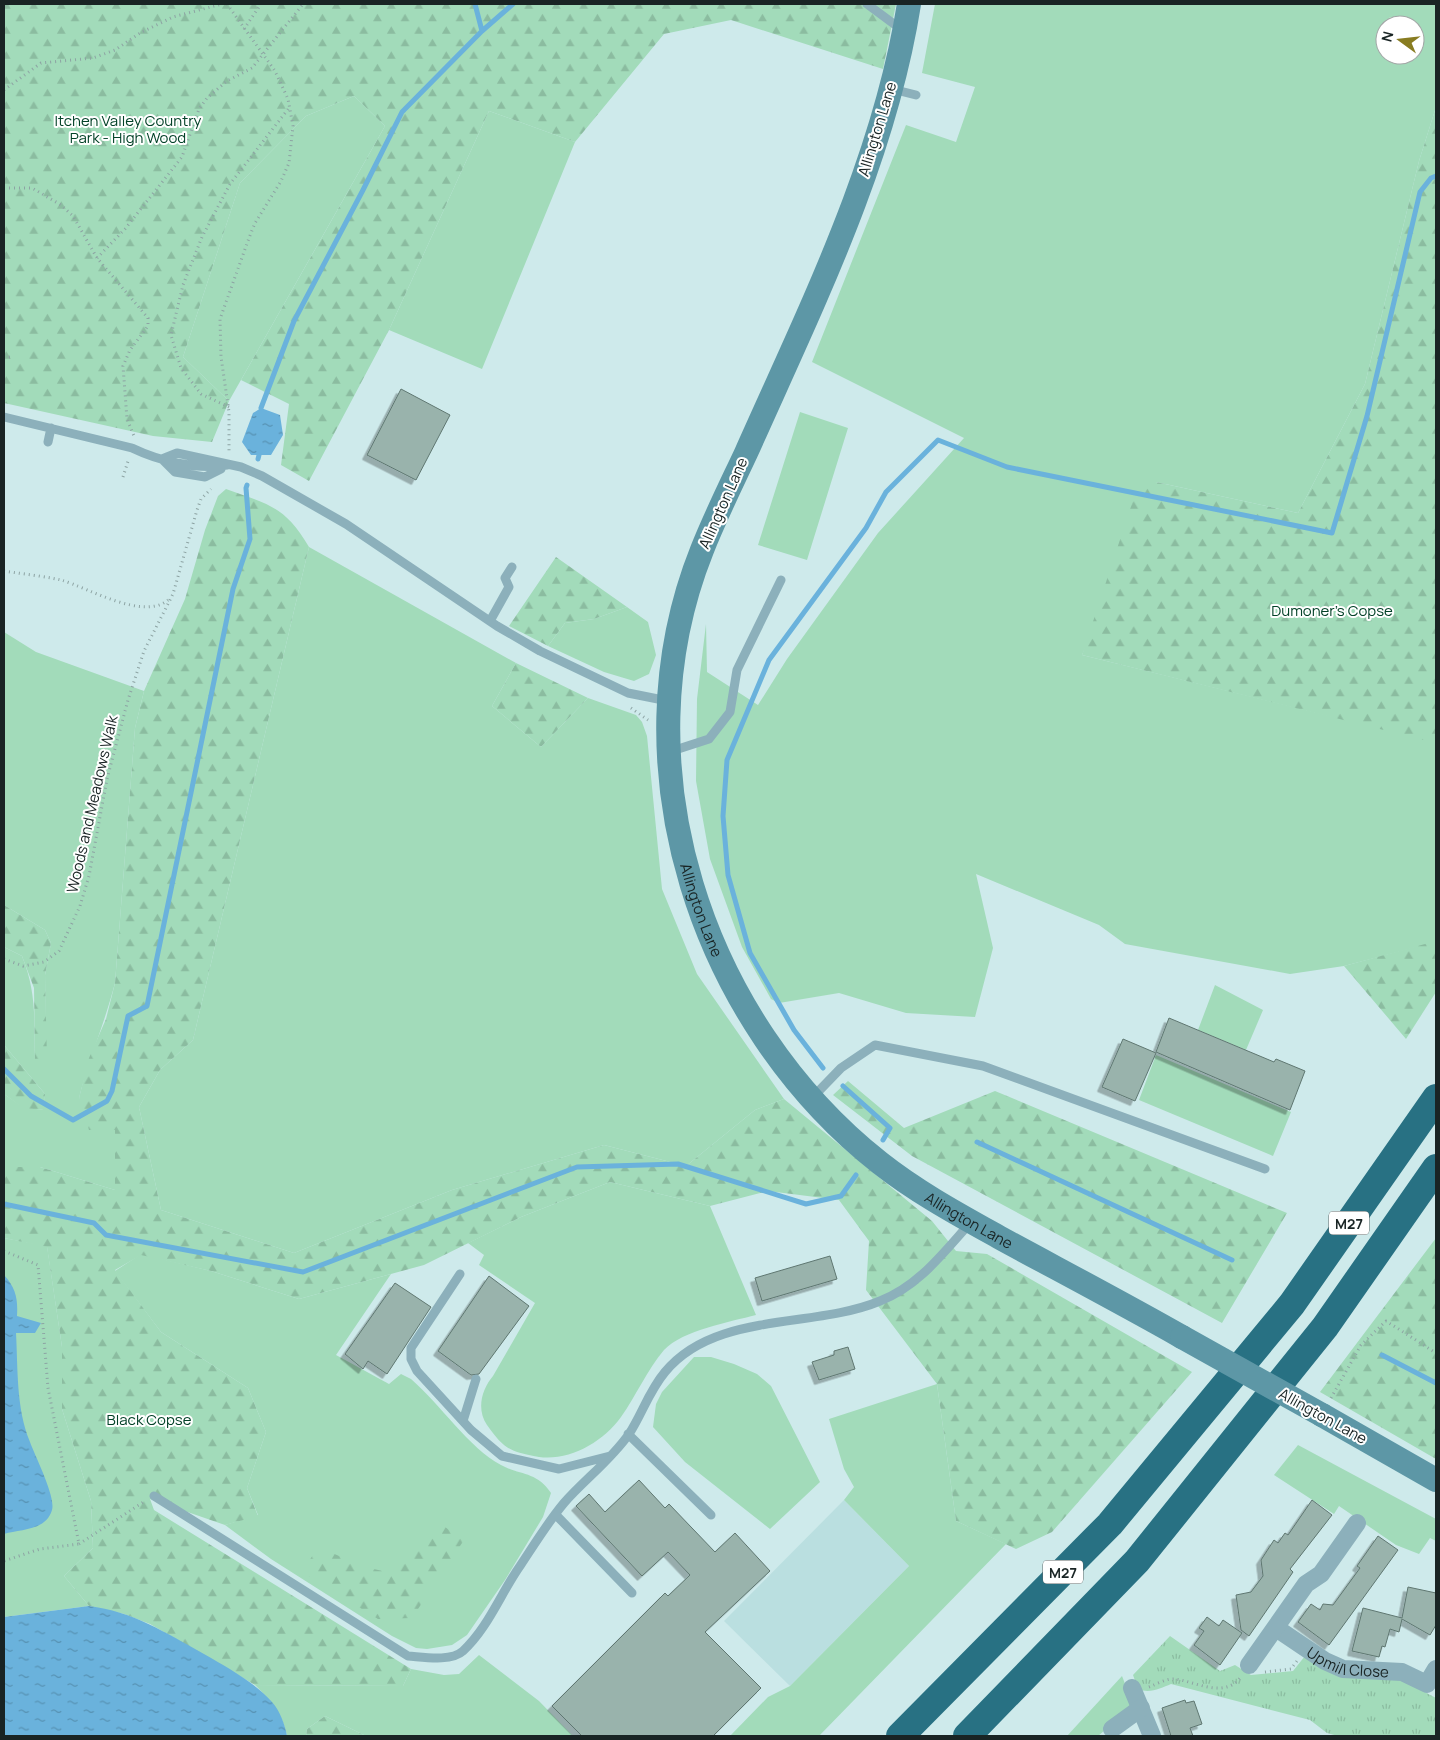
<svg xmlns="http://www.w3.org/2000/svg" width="1440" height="1740" viewBox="0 0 1440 1740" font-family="Manrope,sans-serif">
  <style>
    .built { fill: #badfe0 }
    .grass { fill: #a2dbba; fill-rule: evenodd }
    .forest { fill: url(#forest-firs) }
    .park { fill: url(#park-tufts) }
    .water { fill: url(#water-ripples) }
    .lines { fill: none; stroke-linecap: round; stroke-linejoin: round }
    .stream { stroke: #6ab2dc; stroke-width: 5 }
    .building { fill: #99b3ac; stroke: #5f7771; filter: url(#shadow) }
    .path { stroke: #8da3a3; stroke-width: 3; stroke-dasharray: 1 4; stroke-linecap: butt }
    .lane { stroke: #8cb0bb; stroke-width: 9 }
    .street { stroke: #8cb0bb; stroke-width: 18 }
    .secondary { stroke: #5d97a6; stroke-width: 24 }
    .highway { stroke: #287183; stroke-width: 28 }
    .secondary-bridge { stroke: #5d97a6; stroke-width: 24 }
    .labels { text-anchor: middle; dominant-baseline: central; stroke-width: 4; stroke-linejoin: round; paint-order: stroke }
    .shield { fill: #fff; stroke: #5e6666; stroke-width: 1 }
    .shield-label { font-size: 14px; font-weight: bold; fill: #192424 }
    .park-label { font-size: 15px; fill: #034228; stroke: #fff }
    .street-label { font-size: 15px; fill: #192424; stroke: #fff }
  </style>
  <defs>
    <pattern id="forest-firs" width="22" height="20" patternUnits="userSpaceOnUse" patternTransform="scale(1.25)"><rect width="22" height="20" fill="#a2dbba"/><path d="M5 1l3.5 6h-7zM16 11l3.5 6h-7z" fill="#8bbca0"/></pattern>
    <pattern id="park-tufts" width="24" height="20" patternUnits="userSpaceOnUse" patternTransform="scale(1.25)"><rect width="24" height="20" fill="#a2dbba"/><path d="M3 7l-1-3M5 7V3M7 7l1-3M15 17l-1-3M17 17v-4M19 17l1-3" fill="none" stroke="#8bbca0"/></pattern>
    <pattern id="water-ripples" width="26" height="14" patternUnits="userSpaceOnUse" patternTransform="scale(1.25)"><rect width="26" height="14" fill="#6ab2dc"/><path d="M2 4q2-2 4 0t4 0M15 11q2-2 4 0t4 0" fill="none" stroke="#5691b2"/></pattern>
    <filter id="shadow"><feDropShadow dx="-4.5" dy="4.5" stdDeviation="0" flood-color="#0004"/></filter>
  </defs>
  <rect width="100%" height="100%" fill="#ceeaeb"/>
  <path class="built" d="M844,1500L909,1566L790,1686L724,1621Z"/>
  <path class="grass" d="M935,4H1436V107L1419,161L1365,384L1298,513L1156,482L1082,655L1436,742V942L1344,966L1290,974L1125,944L1099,925L976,874L993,948L975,1017L906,1013L839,993L779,1003L771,999L742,947L710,859L696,781L697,699L706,624L707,672L758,705L787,659L878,533L964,438L812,362L906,125L956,142L975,87L922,73ZM1385,25H1415V55H1385Z
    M354,96L385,126L229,401L183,357L240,183L306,116Z
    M489,111L575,142L482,369L389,330Z
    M800,412L848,428L807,560L758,545Z
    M309,547L516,663L492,706L541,747L588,698L636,715L642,722L647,736L662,889L697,974L784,1099L755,1110L686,1166L604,1145L452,1190L294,1253L161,1210L139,1107L160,1070L193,1040Z
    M627,607L648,622L656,655L649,674L634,681L604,672L548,646L565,623L594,619Z
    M4,632L36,652L144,691L135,728L115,983C105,1022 89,1059 79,1098L115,1129V1190L40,1167H4V1094L23,1107L43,1110L45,1094L4,1045V947L22,956C37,993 34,1022 35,1061H46L45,975L51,943L45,930L4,905Z
    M1215,985L1263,1010L1246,1050L1198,1030Z
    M1156,1055L1291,1112L1273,1156L1139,1100Z
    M610,1182L710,1206L756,1315C730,1322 683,1330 664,1350C647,1370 636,1396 621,1417C603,1442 570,1461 539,1457C510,1452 504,1449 487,1425C476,1409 482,1389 493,1376L535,1303L479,1265L484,1255L468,1243L521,1217Z
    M4,1238L47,1246L62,1347V1409L91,1501L93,1548L64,1576L89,1606L4,1617Z
    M141,1254L211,1271L299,1299L391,1274L336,1355L389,1384L401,1374L411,1379C440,1404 469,1448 501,1465C521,1476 536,1471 551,1493L543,1517L505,1580L467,1635L452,1645L427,1649L416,1648L392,1636L271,1559L225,1525L258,1515L247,1488L266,1432L248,1388L161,1332L115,1271Z
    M694,1357H711L734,1364L757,1374L771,1386L820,1482L770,1529L685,1462L653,1427L656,1404L662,1392Z
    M937,1384L956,1521L1006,1544L819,1736H730L768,1697L790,1686L909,1566L844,1500L854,1487L844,1469L829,1419Z
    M1298,1445L1436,1519V1541L1430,1538L1419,1554L1396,1545L1339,1506L1334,1514L1274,1475Z
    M479,1655L539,1701L573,1736H366L325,1716L307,1729L306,1736H287C283,1714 270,1700 255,1685L403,1686L411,1669L444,1675L459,1674Z
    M1122,1676L1129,1694L1131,1708L1098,1736H1067Z"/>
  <path class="forest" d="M4,4H896L883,69L731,20L664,34L575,142L489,111L389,330L309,481L281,465L289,404L241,380L385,126L354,96L306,116L240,183L183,357L229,401L212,442L153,436L4,403Z
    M1436,107V743L1082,655L1138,485L1156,482L1298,513L1365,384L1419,161Z
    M226,489C268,504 285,506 309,547L193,1040L160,1070L139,1107L161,1210L294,1253L452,1190L604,1145L686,1166L755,1110L784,1099L932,1221L956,1251L987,1254L1192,1372L1052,1532L1016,1549L956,1521L937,1384L866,1290L869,1241L839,1200L768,1191L710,1206L610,1182L521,1217L424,1265L299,1299L211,1271L141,1255L115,1270L161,1332L248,1388L266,1432L247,1488L258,1516L225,1525L150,1499L154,1510L411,1669L403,1686L255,1685L150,1624L124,1614L89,1606L64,1576L93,1548L91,1501L62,1409V1347L47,1247L4,1238V1167H40L115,1190V1130H89L79,1098L89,1058L106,1019L115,983L135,728L144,691L185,599L205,530L218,496Z
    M556,557L627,607L594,619L565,623L548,646L509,626Z
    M516,663L588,698L541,747L492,706Z
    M4,905L45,930L51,943L45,975L47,1061H35L34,988L22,956L4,947Z
    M1436,941V992L1406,1039L1344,966Z
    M4,1045L45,1094L44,1110L23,1108L4,1094Z
    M848,1081L904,1128L995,1091L1287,1213L1222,1323L912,1156L833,1095Z
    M1436,1238V1459L1320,1392Z
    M445,1527L464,1540L412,1618L378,1619L302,1572L318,1547L365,1567L387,1572Z
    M325,1716L366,1736H306L307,1729Z"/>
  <path class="park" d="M1170,1636L1220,1671L1235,1665L1251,1675L1293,1671L1305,1656L1398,1678L1436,1698V1736H1338L1327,1733L1310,1720L1171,1684C1161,1688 1150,1694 1138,1689L1133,1675Z"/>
  <path class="water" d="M261,408L280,415L283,435L271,455H251L242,442L253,413Z
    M4,1275C16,1288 18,1299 17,1316L41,1323L35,1333H16C18,1369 16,1408 30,1442C35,1456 56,1497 52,1510C46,1531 20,1529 4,1534Z
    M89,1606C132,1611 166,1633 204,1654C228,1668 253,1681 272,1702C280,1711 285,1725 287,1736H4V1617Z"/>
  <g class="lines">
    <path class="stream" d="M475,4L482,31
      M261,408L294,321L363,190L402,112L482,31L513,4
      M258,459L259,455
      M823,1068L794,1030L750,953L728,875L723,816L727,760L769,660L866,528L886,492L938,440L1007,467L1332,533L1367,416L1420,192L1431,178L1436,176
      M4,1069L31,1096L73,1120L107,1101L112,1091L128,1016L147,1006L233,589L250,539L246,488L247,485
      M843,1086L890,1128L883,1140
      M977,1142L1232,1260
      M4,1204L94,1223L106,1235L303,1272L577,1167L678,1164L806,1204L841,1196L856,1175
      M1382,1355L1436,1383"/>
  </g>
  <path class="building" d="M401,389L450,415L416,480L367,455Z
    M1169,1018L1274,1062L1276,1059L1305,1071L1290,1110L1156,1052Z
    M1123,1039L1156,1053L1135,1101L1102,1087Z
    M830,1256L837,1279L762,1301L755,1278Z
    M489,1276L529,1306L479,1374L471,1375L438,1351Z
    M395,1283L431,1307L387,1374L368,1361L363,1369L345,1354Z
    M848,1347L855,1369L819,1380L812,1362L834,1355V1351Z
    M639,1480L665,1508L669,1504L715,1552L735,1533L770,1571L705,1632L761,1688L713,1736H582L552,1706L665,1593L668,1596L690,1575L668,1552L642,1576L576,1506L589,1494L605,1512Z
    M1312,1500L1332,1515L1290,1569L1293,1572L1249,1636L1241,1630L1236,1595L1251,1592L1263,1576L1261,1560L1274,1540L1278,1543L1285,1533L1288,1535Z
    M1378,1536L1398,1550L1329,1645L1298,1622L1311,1604L1320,1610L1323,1604L1333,1605L1360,1568L1357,1566Z
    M1408,1587L1436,1593V1625L1430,1635L1402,1619L1399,1632L1390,1629L1385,1647L1382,1646L1379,1657L1352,1651L1363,1608L1402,1618Z
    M1207,1617L1219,1626L1223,1620L1242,1633L1220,1665L1194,1645L1204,1631L1199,1628Z
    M1185,1700L1186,1703L1194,1701L1202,1724L1190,1728L1193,1736H1171L1162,1708Z"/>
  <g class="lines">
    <path class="path" d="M227,4L275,71L288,99L293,126L289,163L281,181L255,223L249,238L220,319L221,357L229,412V451
      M244,29L261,4
      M4,90L41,63L93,58L115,50L140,33L173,17L222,4
      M4,188H32L61,205L73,216L97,258L148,318V326L130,350L123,366L127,419L134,436
      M97,258L125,229L182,157L199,109L207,98L227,81L252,68L303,4
      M4,358L10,357
      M229,407L201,394L181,368L171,335L183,285L202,237L230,184L289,108
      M123,477L129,458
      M4,571C23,574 43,576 61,580C89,588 143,621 168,600
      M631,708L648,720
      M4,959L23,966L44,962L59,951L80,906L89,876L107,779L128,700L144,651L173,594L197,510L201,499L211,489
      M4,1251L38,1265L48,1388L79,1544L40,1549L4,1561
      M1331,1398L1361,1345L1386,1321L1436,1353
      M79,1544L145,1501
      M1265,1672L1291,1669L1297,1661
      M1149,1687C1157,1684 1167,1678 1175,1679C1197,1682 1224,1699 1241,1677"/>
    <path class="lane" d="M867,4L902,30
      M892,89L916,95
      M4,417L132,448C159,461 196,470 227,465
      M48,442L51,428
      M162,459L177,453L241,467L262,476L346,524L497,626L540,651L628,693L668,701
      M162,459L175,472L205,477L221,469
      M490,621L509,587L505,578L512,567
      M672,751L709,739L730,712L737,670L781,580
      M813,1097L841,1068L875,1045L983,1066L1265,1169
      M460,1274L411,1348V1359L417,1371L471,1430L502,1456L559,1469L610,1456
      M463,1421L476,1379
      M628,1434L711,1515
      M154,1496L408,1656C423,1657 451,1662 463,1651C488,1628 501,1593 520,1566C534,1545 548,1522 564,1503C584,1480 611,1460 629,1434C642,1414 649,1391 665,1372C715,1311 813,1329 880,1301C919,1286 944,1252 971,1222
      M556,1515L632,1593"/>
    <g class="street">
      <path id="s1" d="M1276,1628L1325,1661L1343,1669L1402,1672L1427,1684L1436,1669"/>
      <path d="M1249,1665L1306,1584L1321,1574L1357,1523"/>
      <path d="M1132,1688L1152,1736"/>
      <path d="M1112,1729L1141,1708"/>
    </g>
    <g class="secondary">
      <path id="s2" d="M909,4C884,162 810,309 746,453C731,485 715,517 702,550C616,765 701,1022 880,1163C918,1193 961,1216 1004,1240C1063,1272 1124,1304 1182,1337"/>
      <path d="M1322,1415L1436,1480"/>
    </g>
    <path class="highway" d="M900,1736L1110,1524L1292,1304L1436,1098
      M967,1736L1137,1561L1325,1327L1436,1168"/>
    <path class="secondary-bridge" d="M1182,1337L1322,1415"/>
  </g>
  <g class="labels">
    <g class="shield">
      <rect x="1329" y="1211.5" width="40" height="23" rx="4"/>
      <rect x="1043" y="1560.5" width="40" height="23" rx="4"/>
    </g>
    <g class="shield-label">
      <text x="1349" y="1223">M27</text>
      <text x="1063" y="1572">M27</text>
    </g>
    <g class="park-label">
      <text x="128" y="120">Itchen Valley Country<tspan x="128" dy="17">Park - High Wood</tspan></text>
      <text x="1332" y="610">Dumoner's Copse</text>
      <text x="149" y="1419">Black Copse</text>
    </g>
    <g class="street-label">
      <text transform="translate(877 129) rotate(-73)">Allington Lane</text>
      <text transform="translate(723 503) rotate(-66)">Allington Lane</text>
      <text transform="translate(92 804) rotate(-77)">Woods and Meadows Walk</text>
      <text stroke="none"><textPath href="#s2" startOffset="954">Allington Lane</textPath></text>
      <text stroke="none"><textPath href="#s2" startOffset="1374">Allington Lane</textPath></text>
      <text transform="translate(1323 1416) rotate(29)">Allington Lane</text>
      <text stroke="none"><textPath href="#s1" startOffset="82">Upmill Close</textPath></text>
    </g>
  </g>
  <rect width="1440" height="1740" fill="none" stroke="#192424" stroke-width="10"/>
  <g transform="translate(1400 40) rotate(285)"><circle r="24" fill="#ffffff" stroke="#a3a7a7"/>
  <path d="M0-4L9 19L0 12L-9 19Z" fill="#887c21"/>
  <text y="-8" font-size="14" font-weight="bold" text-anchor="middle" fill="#192424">N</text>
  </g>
</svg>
